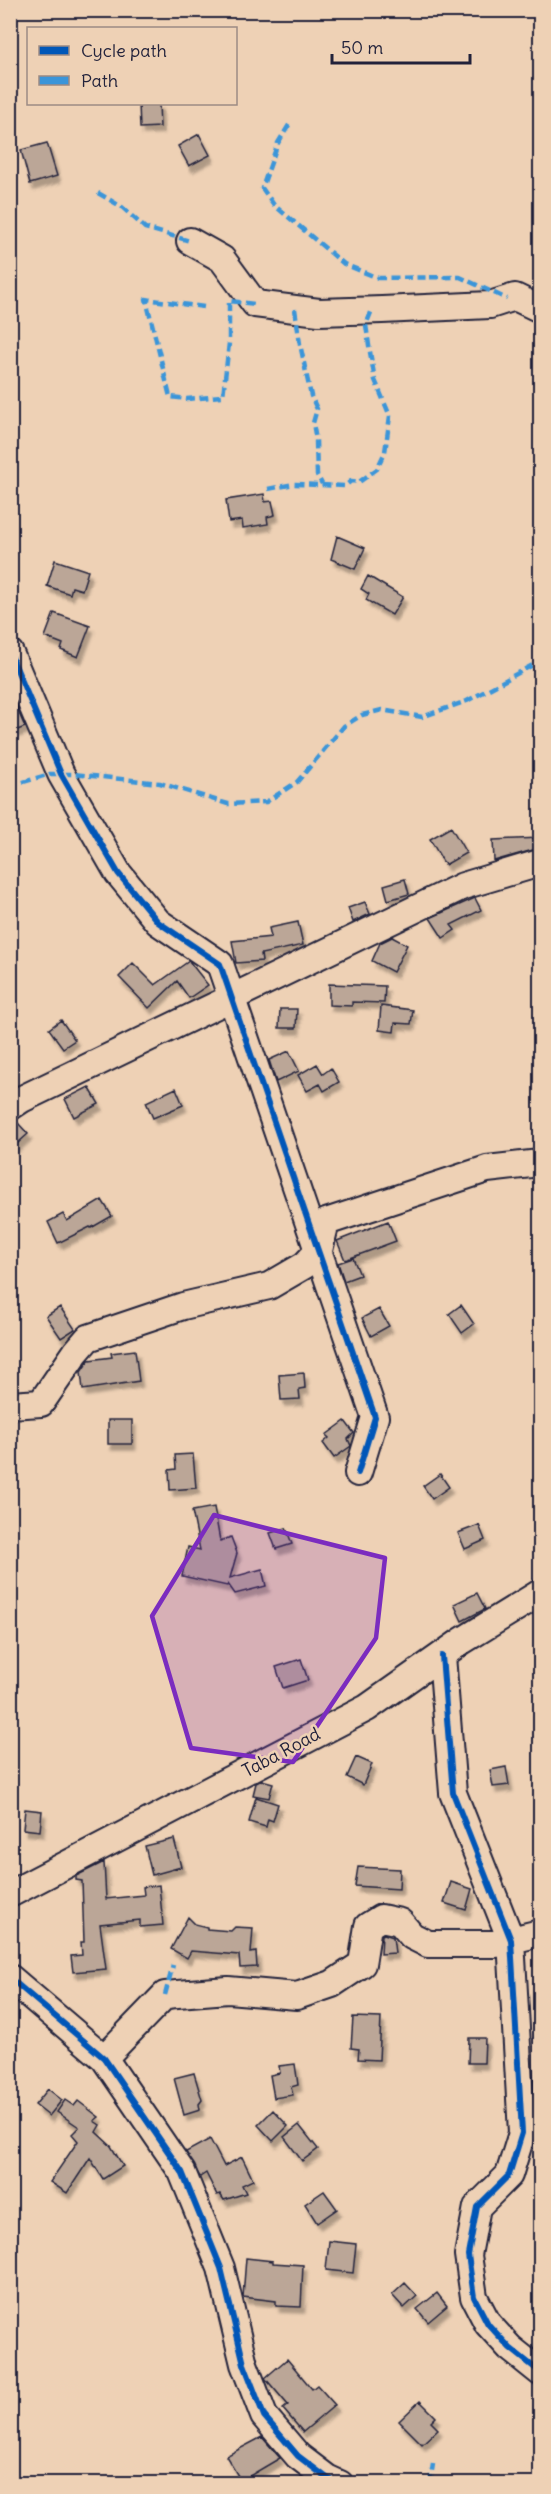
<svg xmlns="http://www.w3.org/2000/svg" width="551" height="2494" viewBox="0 0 551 2494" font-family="Delius,sans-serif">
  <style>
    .building { fill: #bba697; stroke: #22223b; stroke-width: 1.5; filter: url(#shadow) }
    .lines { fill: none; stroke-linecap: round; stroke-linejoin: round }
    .minor-casing { stroke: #22223b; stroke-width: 30 }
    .minor { stroke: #eed1b5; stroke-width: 26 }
    .quiet { stroke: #3b95d9; stroke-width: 4.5; stroke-dasharray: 9 4.5; stroke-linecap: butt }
    .cycleway-casing { stroke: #eed1b5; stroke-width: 10 }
    .cycleway { stroke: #0057b8; stroke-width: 6 }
    .marked { fill: #7b2cbf; fill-opacity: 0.2; stroke: #7b2cbf; stroke-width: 4.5; stroke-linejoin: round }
    .labels { text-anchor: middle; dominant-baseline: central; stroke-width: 5; stroke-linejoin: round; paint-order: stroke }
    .street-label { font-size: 18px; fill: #22223b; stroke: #eed1b5 }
  </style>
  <defs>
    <filter id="shadow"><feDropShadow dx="3.5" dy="6" stdDeviation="1.5" flood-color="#0004"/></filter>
  </defs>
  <rect width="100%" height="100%" fill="#eed1b5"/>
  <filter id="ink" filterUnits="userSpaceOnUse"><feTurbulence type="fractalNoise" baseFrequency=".0167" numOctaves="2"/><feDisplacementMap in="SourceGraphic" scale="12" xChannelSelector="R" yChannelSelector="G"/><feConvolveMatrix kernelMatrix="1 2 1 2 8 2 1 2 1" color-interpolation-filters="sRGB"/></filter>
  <g filter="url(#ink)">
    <path class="building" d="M139,104H159L160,127L140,128Z
      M199,134L210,155L189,166L178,146Z
      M47,143L57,176L30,184L21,150Z
      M264,494L265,502L272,501L275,515L267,517L268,524L243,528L242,520L229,522L226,500Z
      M337,536L365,548L355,569L331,559Z
      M55,560L88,571L82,590L72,587L70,594L47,586Z
      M368,576L403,597L392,615L366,600L369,594L361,589Z
      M54,613L90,626L78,657L61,650L63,644L45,637Z
      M10,693L25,727L10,733Z
      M451,827L466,853L445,865L430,839Z
      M540,838V848L494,861L493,840Z
      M405,879L409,894L388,900L384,885Z
      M475,898L481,910L451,925L455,930L443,938L430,918Z
      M365,902L370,914L353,922L348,908Z
      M298,922L303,945L261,954L262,961L236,963L232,941L271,937L269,928Z
      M392,937L407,945L393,972L372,961L380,943Z
      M189,961L208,985L189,998L177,981L149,1008L119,977L133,963L155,985Z
      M329,984L385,986L384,1003L352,1002V1006L329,1005Z
      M381,1006L413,1010L411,1024L395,1023L394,1032L379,1030Z
      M280,1009H297L296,1028H279Z
      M61,1020L75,1040L63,1048L49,1029Z
      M289,1051L299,1071L276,1082L269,1060Z
      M317,1064L323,1074L331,1068L339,1082L324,1091L320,1084L307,1091L298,1075Z
      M89,1087L99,1104L74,1117L65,1099Z
      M176,1088L183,1105L153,1118L146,1102Z
      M18,1123L28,1134L10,1150V1129Z
      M102,1200L112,1216L91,1228L90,1227L58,1243L48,1222L63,1214L67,1221Z
      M388,1221L396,1241L345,1260L337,1241Z
      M353,1258L360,1275L344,1281L338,1263Z
      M461,1305L474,1324L462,1333L449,1314Z
      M60,1307L75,1329L61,1338L46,1316Z
      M379,1309L389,1326L371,1336L362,1318Z
      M135,1350L139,1381L83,1390L81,1372L89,1360L112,1357L111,1353Z
      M304,1373L305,1388L299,1389L300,1399L281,1400L279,1375Z
      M108,1420H132V1444H108Z
      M345,1421L354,1433L348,1439L351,1446L334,1458L323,1443L329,1438L326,1435Z
      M193,1454L196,1488L170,1490L169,1470L176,1469L175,1455Z
      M440,1474L449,1487L432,1499L423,1486Z
      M214,1507L220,1541L231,1537L237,1553L230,1578L262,1569L266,1586L235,1594L228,1584L227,1586L182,1576L188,1547L200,1550L192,1511Z
      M479,1525L485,1540L465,1549L458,1533Z
      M286,1528L292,1544L276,1549L270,1533Z
      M477,1593L485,1609L462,1621L454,1604Z
      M301,1659L308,1680L283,1688L276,1667Z
      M356,1757L372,1764L363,1785L347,1777Z
      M506,1767L509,1785L493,1787L490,1770Z
      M262,1780L273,1783L269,1798L253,1795L256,1783Z
      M256,1797L278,1804L273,1821L268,1819L266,1827L249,1822Z
      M25,1809L42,1811L40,1831L23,1829Z
      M174,1839L181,1867L152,1875L145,1846Z
      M104,1862L106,1899L144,1895L143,1887L159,1885L163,1925L140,1927V1920L100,1924L106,1969L73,1972L71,1956L82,1955L81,1942H84L82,1881L76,1880V1876Z
      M358,1867L400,1869L399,1889L355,1886Z
      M451,1882L472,1889L466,1910L444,1903Z
      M188,1917L195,1924L207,1927V1929L231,1931L235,1927L253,1928L251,1953L256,1952L257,1967L240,1968L239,1955L191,1951L187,1958L171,1949Z
      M384,1934L393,1937L395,1953L381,1954L382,1935Z
      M353,2017L381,2018L379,2060L358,2059L359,2049L351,2048Z
      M469,2038H485L484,2063H468Z
      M295,2064L298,2085L291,2087L293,2095L274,2098L270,2075L280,2073L279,2066Z
      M194,2073L202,2100L199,2104L200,2110L184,2115L174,2078Z
      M48,2089L62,2100L49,2116L35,2105Z
      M65,2100L74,2106L78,2101L99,2117L94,2121L100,2125L96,2132L111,2146L123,2166L103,2179L90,2158L67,2193L50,2182L78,2141L72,2134L79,2127L57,2112Z
      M273,2110L288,2126L273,2141L258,2125Z
      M299,2125L318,2149L302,2161L284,2137Z
      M210,2139L224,2166L242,2157L253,2180L242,2185L246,2193L224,2200L220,2194L217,2195L206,2173L200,2177L186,2152Z
      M324,2191L337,2209L317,2223L305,2204Z
      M329,2241L356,2244L353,2273L326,2270Z
      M246,2258L273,2261V2263L303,2265L301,2307L276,2306V2301L243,2297Z
      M405,2283L417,2296L404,2308L392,2295Z
      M437,2293L447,2306L428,2322L417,2309Z
      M287,2359L312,2389L317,2385L335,2405L303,2432L283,2409L288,2405L265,2378Z
      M420,2401L436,2417L431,2422L438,2429L422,2444L399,2421Z
      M262,2437L280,2458L241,2481L226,2456Z"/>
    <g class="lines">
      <g class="minor-casing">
        <path id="minor" d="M190,241L222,259L255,304L319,312L382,310L490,305L515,297L540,309
          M10,653L61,774L118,873L158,922L220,964L375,1417L358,1473
          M10,1107L22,1099L463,886L540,863
          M10,1405L41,1403L76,1352L88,1338L183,1306L269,1286L305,1265L319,1250L326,1222L487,1169L540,1163
          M442,1656L453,1793L511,1940L522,2133L509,2175L477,2207L468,2255L474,2297L488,2324L510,2348L540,2372
          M10,1894L367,1708L462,1641L540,1593
          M10,1978L104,2058L182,2172L221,2268L244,2364L264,2416L298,2456L327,2478L340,2484
          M104,2058L165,1995L228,1990L297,1996L332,1984L362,1964L368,1926L381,1918L400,1922L412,1936L428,1944H495L540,1933"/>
      </g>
      <use href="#minor" class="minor"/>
      <path class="quiet" d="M289,125L278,143L262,188L274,205L344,264L378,278L460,277L507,299
        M98,193L122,207L145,228L190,241
        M204,307L146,299L170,397L187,399L223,396L229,343V301L255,304
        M295,309L300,344L311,396L317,409L313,423L316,440L317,475L322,484
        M268,489L294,484L345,486L351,481L359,482L377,469L385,452L390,416L375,380L370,352L366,325L372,310
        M10,786L50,774H73L160,783L228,804L266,802L297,782L344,726L362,715L382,710L422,717L467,701L540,661
        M165,1995L173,1965
        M430,2484L433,2464"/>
      <g class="cycleway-casing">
        <path id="cycleway" d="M10,653L61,774L118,873L158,922L220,964L375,1417L358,1473
          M442,1656L453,1793L511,1940L522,2133L509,2175L477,2207L468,2255L474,2297L488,2324L510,2348L540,2372
          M10,1978L104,2058L182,2172L221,2268L244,2364L264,2416L298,2456L327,2478L340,2484"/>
      </g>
      <use href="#cycleway" class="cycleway"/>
    </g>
  </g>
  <path class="marked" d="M214,1515L385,1558L376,1638L293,1762L191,1748L152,1616Z"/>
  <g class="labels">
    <g class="street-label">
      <text transform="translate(281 1752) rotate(-28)">Taba Road</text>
    </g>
  </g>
  <rect width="551" height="2494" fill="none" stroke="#eed1b5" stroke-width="36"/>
  <rect x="18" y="18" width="515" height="2458" fill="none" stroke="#22223b" stroke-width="2" filter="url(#ink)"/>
  <rect x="27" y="27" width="210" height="78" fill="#eed1b5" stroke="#9c8b84" stroke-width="1.5"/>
  <rect x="39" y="46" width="30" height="9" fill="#0057b8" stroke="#9c8b84" stroke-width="1.5"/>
  <text x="81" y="57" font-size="18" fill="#22223b">Cycle path</text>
  <rect x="39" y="76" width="30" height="9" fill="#3b95d9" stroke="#9c8b84" stroke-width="1.5"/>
  <text x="81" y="87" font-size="18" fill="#22223b">Path</text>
  <path d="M332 54v9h138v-9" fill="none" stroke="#22223b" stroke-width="3"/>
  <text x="341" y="54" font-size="18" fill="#22223b" stroke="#eed1b5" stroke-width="4.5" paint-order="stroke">50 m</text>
</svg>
